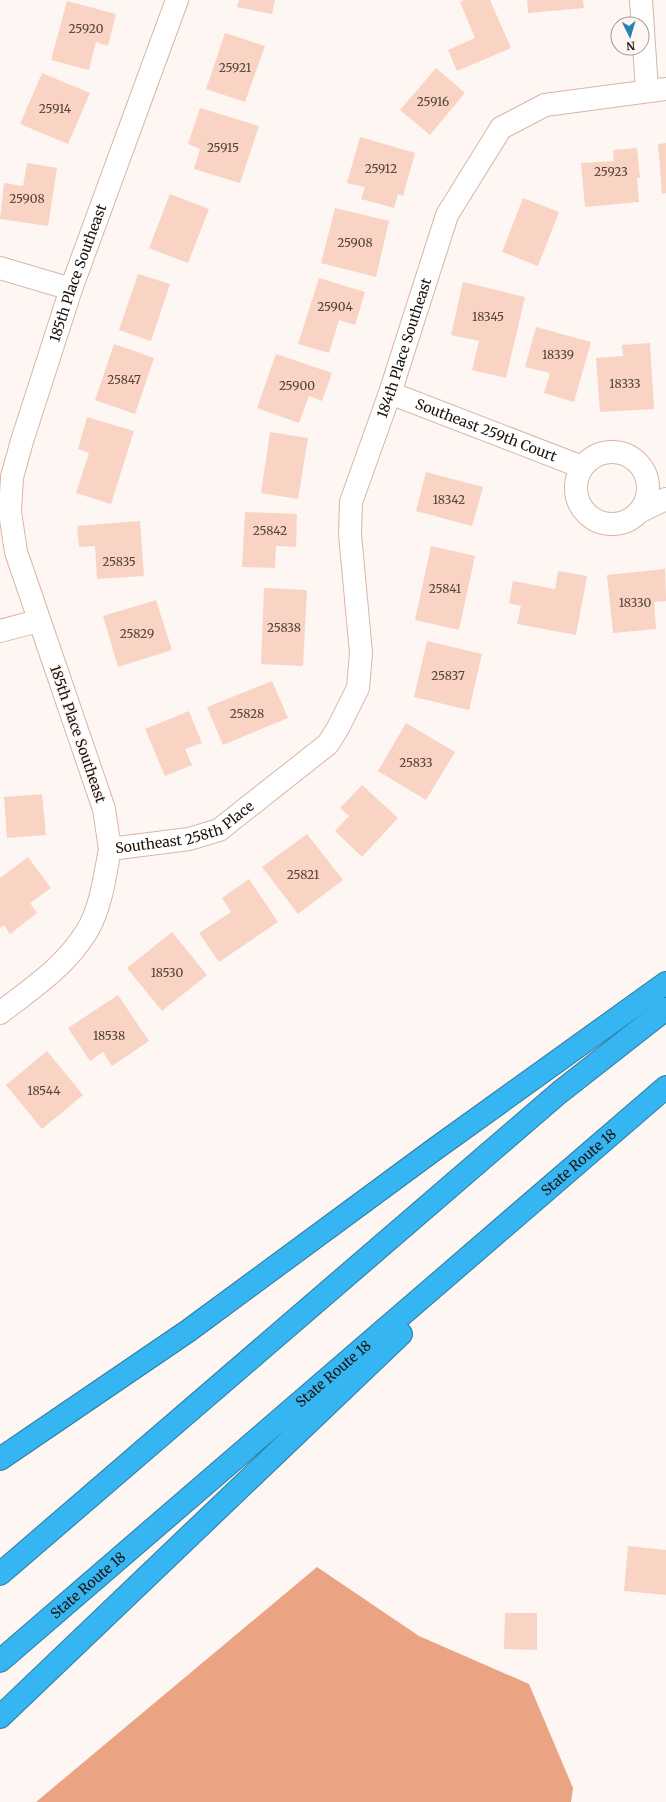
<svg xmlns="http://www.w3.org/2000/svg" width="666" height="1802" viewBox="0 0 666 1802" font-family="Merriweather,serif">
  <style>
    .forest { fill: #eaa483 }
    .building { fill: #f9d4c4 }
    .lines { fill: none; stroke-linecap: round; stroke-linejoin: round }
    .minor-casing { stroke: #d9b5a5; stroke-width: 24 }
    .highway-casing { stroke: #2d7ca2; stroke-width: 24 }
    .minor { stroke: #fff; stroke-width: 22 }
    .highway { stroke: #35b5f2; stroke-width: 22 }
    .labels { text-anchor: middle; dominant-baseline: central; stroke-width: 3.5; stroke-linejoin: round; paint-order: stroke }
    .number-label { font-size: 12px; fill: #55423a }
    .street-label { font-size: 14px; fill: #1e120c; stroke: #fdf6f2 }
  </style>
  <rect width="100%" height="100%" fill="#fdf6f2"/>
  <path class="forest" d="M317,1567L419,1636L529,1684L573,1788L571,1802H36Z"/>
  <path class="building" d="M239,0H275L272,14L237,7Z
    M464,0H490L511,48L457,71L448,50L475,38L460,2Z
    M527,0H583L584,8L528,13Z
    M67,1L116,14L108,46L96,42L89,70L51,60Z
    M225,33L265,46L245,102L206,89Z
    M436,68L465,93L430,135L400,110Z
    M42,73L90,93L68,144L20,124Z
    M200,108L259,126L240,183L194,169L200,149L188,144Z
    M360,137L415,153L403,196L398,194L394,208L361,199L365,187L347,183Z
    M666,143V193L662,194L658,144Z
    M637,148L640,178H637L639,202L585,207L581,163L614,161L613,150Z
    M27,163L57,168L48,226L0,219L4,183L23,186Z
    M170,194L209,209L188,263L149,248Z
    M523,198L559,212L538,266L502,252Z
    M335,208L389,221L376,277L321,263Z
    M138,274L170,284L151,341L119,330Z
    M319,278L365,292L355,325L339,320L329,353L298,344Z
    M463,282L525,297L506,378L472,370L479,341L451,335Z
    M536,327L591,342L574,402L544,393L550,373L525,367Z
    M650,343L654,409L600,412L596,358L623,356L622,345Z
    M114,344L154,358L135,414L95,400Z
    M276,354L332,373L322,401L309,396L299,423L257,408Z
    M87,417L134,431L111,504L76,493L89,453L78,449Z
    M270,432L308,438L298,499L261,493Z
    M426,472L483,487L472,526L416,511Z
    M245,512L297,514L296,547L276,546L275,568L242,567Z
    M140,521L144,576L97,579L95,546L79,547L77,526Z
    M431,546L475,556L459,630L415,620Z
    M665,569L666,601L654,602L656,629L613,633L607,575Z
    M558,571L587,576L576,635L517,624L521,606L509,603L513,581L555,589Z
    M264,588L307,590L303,666L261,664Z
    M156,600L172,650L118,667L103,616Z
    M427,641L482,654L469,710L414,697Z
    M272,681L288,718L223,745L207,707Z
    M189,711L202,743L185,749L192,765L165,776L145,729Z
    M406,723L455,752L426,800L378,771Z
    M362,785L398,818L362,857L335,831L349,816L340,808Z
    M42,794L46,835L7,838L4,797Z
    M307,834L343,880L298,914L262,867Z
    M28,857L51,888L30,903L37,913L10,934L4,925L0,928V878Z
    M249,879L278,922L219,962L199,933L231,912L222,898Z
    M172,932L207,975L162,1011L127,968Z
    M118,995L149,1041L112,1066L103,1052L90,1061L68,1028Z
    M47,1051L83,1095L42,1129L6,1085Z
    M628,1546L666,1550V1595L624,1591Z
    M505,1613H537V1650L504,1649Z"/>
  <g class="lines">
    <g class="minor-casing">
      <g id="minor">
        <path d="M641,0L647,90"/>
        <path d="M0,268L71,289"/>
        <path id="s1" d="M390,393L582,467"/>
        <circle cx="612" cy="488" r="36"/>
        <path d="M639,512L666,499"/>
        <path d="M0,631L38,621"/>
        <path id="s2" d="M110,849L104,809L16,552L10,512L12,477L22,441L71,289L177,0"/>
        <path id="s3" d="M0,1013C31,989 66,966 87,931C101,908 105,875 110,849L189,839L219,830L328,744L338,728L358,688L361,653L350,534L351,502L390,393L447,215L501,128L545,105L666,89"/>
      </g>
    </g>
    <g class="highway-casing">
      <g id="highway">
        <path d="M0,1459L188,1331L435,1149L666,983"/>
        <path d="M0,1574L560,1092L666,1009"/>
        <path id="s4" d="M0,1661L666,1087"/>
        <path d="M0,1717L401,1334"/>
      </g>
    </g>
    <use href="#minor" class="minor"/>
    <use href="#highway" class="highway"/>
  </g>
  <g class="labels">
    <g class="number-label">
      <text x="86" y="28">25920</text>
      <text x="235" y="67">25921</text>
      <text x="433" y="101">25916</text>
      <text x="55" y="108">25914</text>
      <text x="223" y="147">25915</text>
      <text x="381" y="168">25912</text>
      <text x="611" y="171">25923</text>
      <text x="27" y="198">25908</text>
      <text x="355" y="242">25908</text>
      <text x="335" y="306">25904</text>
      <text x="488" y="316">18345</text>
      <text x="558" y="354">18339</text>
      <text x="124" y="379">25847</text>
      <text x="625" y="383">18333</text>
      <text x="297" y="385">25900</text>
      <text x="449" y="499">18342</text>
      <text x="270" y="530">25842</text>
      <text x="119" y="561">25835</text>
      <text x="445" y="588">25841</text>
      <text x="635" y="602">18330</text>
      <text x="284" y="627">25838</text>
      <text x="137" y="633">25829</text>
      <text x="448" y="675">25837</text>
      <text x="247" y="713">25828</text>
      <text x="416" y="762">25833</text>
      <text x="303" y="874">25821</text>
      <text x="167" y="972">18530</text>
      <text x="109" y="1035">18538</text>
      <text x="44" y="1090">18544</text>
    </g>
    <g class="street-label">
      <text stroke="none"><textPath href="#s2" startOffset="602">185th Place Southeast</textPath></text>
      <text stroke="none"><textPath href="#s3" startOffset="869">184th Place Southeast</textPath></text>
      <text stroke="none"><textPath href="#s1" startOffset="103">Southeast 259th Court</textPath></text>
      <text transform="translate(78 734) rotate(71)">185th Place Southeast</text>
      <text stroke="none"><textPath href="#s3" startOffset="285">Southeast 258th Place</textPath></text>
      <text stroke="none"><textPath href="#s4" startOffset="764">State Route 18</textPath></text>
      <text stroke="none"><textPath href="#s4" startOffset="440">State Route 18</textPath></text>
      <text stroke="none"><textPath href="#s4" startOffset="116">State Route 18</textPath></text>
    </g>
  </g>
  <g transform="translate(630 36) rotate(175)"><circle r="19" fill="#fdf6f2" stroke="#a49b96"/>
  <path d="M0-3L7 15L0 10L-7 15Z" fill="#2683b0"/>
  <text y="-6" font-size="11" font-weight="bold" text-anchor="middle" fill="#1e120c">N</text>
  </g>
</svg>
